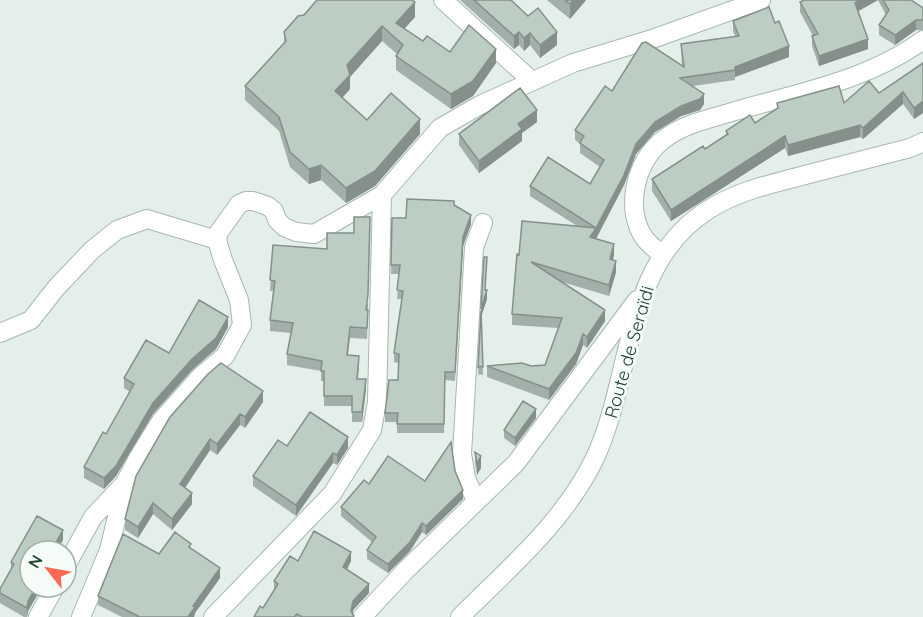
<svg xmlns="http://www.w3.org/2000/svg" width="923" height="617" viewBox="0 0 923 617" font-family="Quicksand,sans-serif">
  <style>
    .lines { fill: none; stroke-linecap: round; stroke-linejoin: round }
    .minor-casing { stroke: #a6b8b0; stroke-width: 20 }
    .minor { stroke: #fff; stroke-width: 18 }
    .wall { fill: #a2b0a9 }
    .shaded-wall { fill: #849089 }
    .building { fill: #bccdc4; stroke: #849089; stroke-width: 1.5 }
    .labels { text-anchor: middle; dominant-baseline: central; stroke-width: 6; stroke-linejoin: round; paint-order: stroke }
    .street-label { font-size: 18px; fill: #214336; stroke: #f5fbf7 }
  </style>
  <rect width="100%" height="100%" fill="#e4efe9"/>
  <g class="lines">
    <g class="minor-casing">
      <path id="minor" d="M443,0L532,81
        M662,255C657,250 650,245 645,239C624,210 635,161 663,140C684,123 710,119 735,111C798,93 869,80 923,40
        M0,333L31,320L56,288L92,250L117,230L147,219L217,240
        M476,501L466,478L462,454L474,247L483,223
        M66,566L93,517L125,483L138,458L161,421L200,377L225,356L242,325L239,300L223,260L217,240L219,232L239,204L246,201H253L268,206L274,211L277,220L284,227L296,232L314,234L382,195L440,128L480,105L573,63L655,38L761,0
        M38,617L55,587
        M81,617L109,550L125,483
        M213,617L332,494L372,430L377,402L382,195
        M362,617L406,570L516,463L637,300
        M460,617C509,568 563,523 594,460C633,379 623,263 708,210C737,191 771,184 805,175C840,166 875,157 910,148L923,142"/>
    </g>
    <use href="#minor" class="minor"/>
  </g>
  <path class="wall" d="M460,0H501L557,45L540,58L530,45L524,51L519,45L514,49Z
    M547,0H586L570,19Z
    M804,0H911L923,8V30H916L895,45L879,35V25L886,15L878,0L858,11L868,49L819,66L812,46V36H813L800,12V2Z
    M415,17L404,29L423,41L450,52L496,63L473,96L451,109L396,70V56L397,54L382,41L350,77V89L342,98L367,120L420,134L375,186L346,203L321,180L309,184L290,167L279,131L245,100V86L284,43V32Z
    M733,21L789,57L735,77V80L693,86L704,104L700,110L681,116L655,132L636,154L624,185L596,238L614,255L613,260L616,272L609,296L562,282L605,321L587,348L583,345L576,364L549,400L487,377V366H531L545,365L559,328L512,325V314L519,255L577,226L530,196V186L590,184L600,167L580,153V144L575,140V130L612,91L682,66L681,44L735,36L733,31Z
    M923,63V113L914,119L903,104L863,139L860,137L788,156L785,148L671,221L652,191V179L705,149L726,136V131L755,123L777,109V103H844L879,93Z
    M537,122L522,133V141L479,173L459,145V134Z
    M454,205L471,224L463,246L455,381L445,380L444,433H397V422H385V413L398,380V363L394,362V353L402,299H397L399,274H391L392,218H406Z
    M273,245L368,304L367,339L350,338L348,355L359,366L358,379L366,389L362,422H352V406H324V381H321V371L287,365V354L291,333L270,331V320L273,291H270Z
    M485,290L487,299L481,317L483,375L479,374L478,376L481,313Z
    M228,327L216,349L192,370L153,414L116,476L104,489L84,478V467L106,434L130,392L124,388V378L169,353Z
    M263,402L245,428L240,425L217,455L210,450L185,488L192,504L172,530L153,514L138,538L125,530V519L170,417Z
    M536,418L515,446L504,438V430Z
    M287,446L348,448L337,465L333,463L296,516L253,486V476Z
    M475,452L481,468L477,475L475,464Z
    M455,471L463,499L426,535L422,532L410,551L388,573L367,559V550L372,542L341,516V507L369,484L425,481Z
    M63,540L30,587H42L28,611L27,617H24L0,603V589L11,569V562Z
    M191,548L220,578L195,613L194,617H122L98,605V596L159,554Z
    M298,561H351L347,570L369,593L353,610V613L354,617H254L263,608L274,591V581Z"/>
  <path class="shaded-wall" d="M573,0H586L570,19V4Z
    M860,0H878L855,13V3Z
    M415,2V17L396,38V23Z
    M916,20V30L895,45V35Z
    M382,26V41L350,77V89L335,106V91L347,65Z
    M519,32V45L514,49V36Z
    M557,32V45L540,58V45Z
    M530,33V45L524,51V38Z
    M868,39V49L819,66V56Z
    M789,46V57L735,77V67Z
    M496,49V63L473,96L451,109V94Z
    M903,92V104L863,139V128Z
    M704,94V104L700,110L681,116L655,132L636,154L624,185L596,239L590,237L596,228L636,144L655,122Z
    M923,101V113L914,119V108Z
    M537,110V122L522,133V141L479,173V161L518,124Z
    M420,119V134L375,186L346,203V188Z
    M860,125V137L788,156V145Z
    M785,136V148L671,221V210Z
    M321,165V180L309,184V169Z
    M471,215V224L463,246L455,381L463,237Z
    M614,244V255L610,270V259Z
    M616,261V272L609,296V285Z
    M487,290V299L481,317V309Z
    M605,310V321L587,348V337Z
    M228,317V327L216,349L192,370L153,414L116,476L104,489V478L153,403Z
    M583,334V345L576,364L549,400V389Z
    M366,379V389L362,422V412Z
    M263,391V402L245,428V417Z
    M536,409V418L515,446V438Z
    M240,414V425L217,455V444Z
    M348,437V448L337,465V455Z
    M210,439V450L180,495V484Z
    M333,453V463L296,516V505Z
    M481,456V468L477,475V463Z
    M463,490V499L426,535V526Z
    M192,493V504L172,530V519Z
    M153,503V514L138,538V527Z
    M422,523V532L410,551L388,573V564Z
    M63,530V540L57,551H51Z
    M351,552V561L343,576V567Z
    M220,568V578L195,613L194,617H188L193,606Z
    M369,584V593L353,610L352,617L351,611L353,601Z
    M36,587H42L28,611L27,617V608L28,601Z"/>
  <path class="building" d="M317,0H412L415,2L396,23L423,41L427,36L450,52L469,25L496,49L473,81L451,94L396,56L403,45L382,26L347,65L350,75L335,91L367,120L391,93L420,119L375,171L346,188L321,165L309,169L290,152L279,117L245,86L286,41L284,32L298,16L304,15Z
    M474,0H511L528,16L538,8L557,32L540,45L530,33L524,38L519,32L514,36Z
    M565,0H573L570,4Z
    M804,0H860L855,3L868,39L819,56L812,36L818,34L800,2Z
    M883,0H911L923,8V20H916L895,35L879,25L889,10Z
    M769,7L775,23L779,21L789,46L735,67V70L680,78L704,94L700,99L681,106L655,122L636,144L624,175L596,228L530,186L548,157L590,184L604,160L580,143L584,136L575,130L605,86L612,91L642,43L646,42L684,67L681,44L739,36L733,21Z
    M923,63V101L914,108L903,92L863,128L860,125L788,145L785,136L671,210L652,179L703,146L705,149L728,134L726,131L750,115L755,123L778,108L777,103L839,86L844,103L869,81L879,93Z
    M520,88L537,110L518,124L522,129L479,161L459,134Z
    M407,199L454,201V205L471,215L463,237L455,372H445L444,424H397L398,413H385L389,380H398L399,354L394,353L403,291L397,290L400,265H391L392,218H406Z
    M354,217H370L368,294L366,310H368L367,328L350,327L347,355L359,356L357,379H366L362,412H352V396H324V371H321L322,361L287,354L293,323L270,320L275,281L270,280L273,245L327,249V233H354Z
    M522,221L596,228L590,237L614,244L610,259L616,261L609,285L531,262L605,310L587,337L583,334L576,353L549,389L487,366L522,363L531,366L545,365L562,318L512,314L517,254L519,255Z
    M484,257H487L485,290H487L481,309Z
    M199,300L228,317L216,338L192,359L153,403L116,466L104,478L84,467L103,432L106,434L134,384L124,378L146,340L169,353Z
    M481,311L483,367L479,366L478,368Z
    M221,363L263,391L245,417L240,414L217,444L210,439L180,484L192,493L172,519L153,503L138,527L125,519L136,476L170,417L208,374Z
    M523,401L536,409L515,438L504,430Z
    M310,412L348,437L337,455L333,453L296,505L253,476L278,440L287,446Z
    M451,442L455,471L463,490L426,526L422,523L410,542L388,564L367,550L376,537L341,507L364,480L369,484L388,456L425,481Z
    M475,452L481,456L477,463Z
    M37,516L63,530L51,551H30V587H36L28,601L27,608L0,593V589L14,564L11,562Z
    M314,531L351,552L343,567L369,584L353,601L351,611L354,616L353,617H302L297,614L294,617H254L260,606L263,608L278,584L274,581L290,556L298,561Z
    M175,532L191,544L189,547L220,568L193,606L195,607L188,617H137L138,616L98,596L123,534L159,554Z"/>
  <g class="labels">
    <g class="street-label">
      <text transform="translate(629 352) rotate(-74)">Route de Seraïdi</text>
    </g>
  </g>
  <g transform="translate(48 569) rotate(301)"><circle r="28" fill="#f5fbf7" stroke="#a0b1aa" stroke-width="1.5"/>
  <path d="M0-4.5L10 22L0 15L-10 22Z" fill="#ff6852"/>
  <text y="-9" font-size="16" font-weight="bold" text-anchor="middle" fill="#214336">N</text>
  </g>
</svg>
